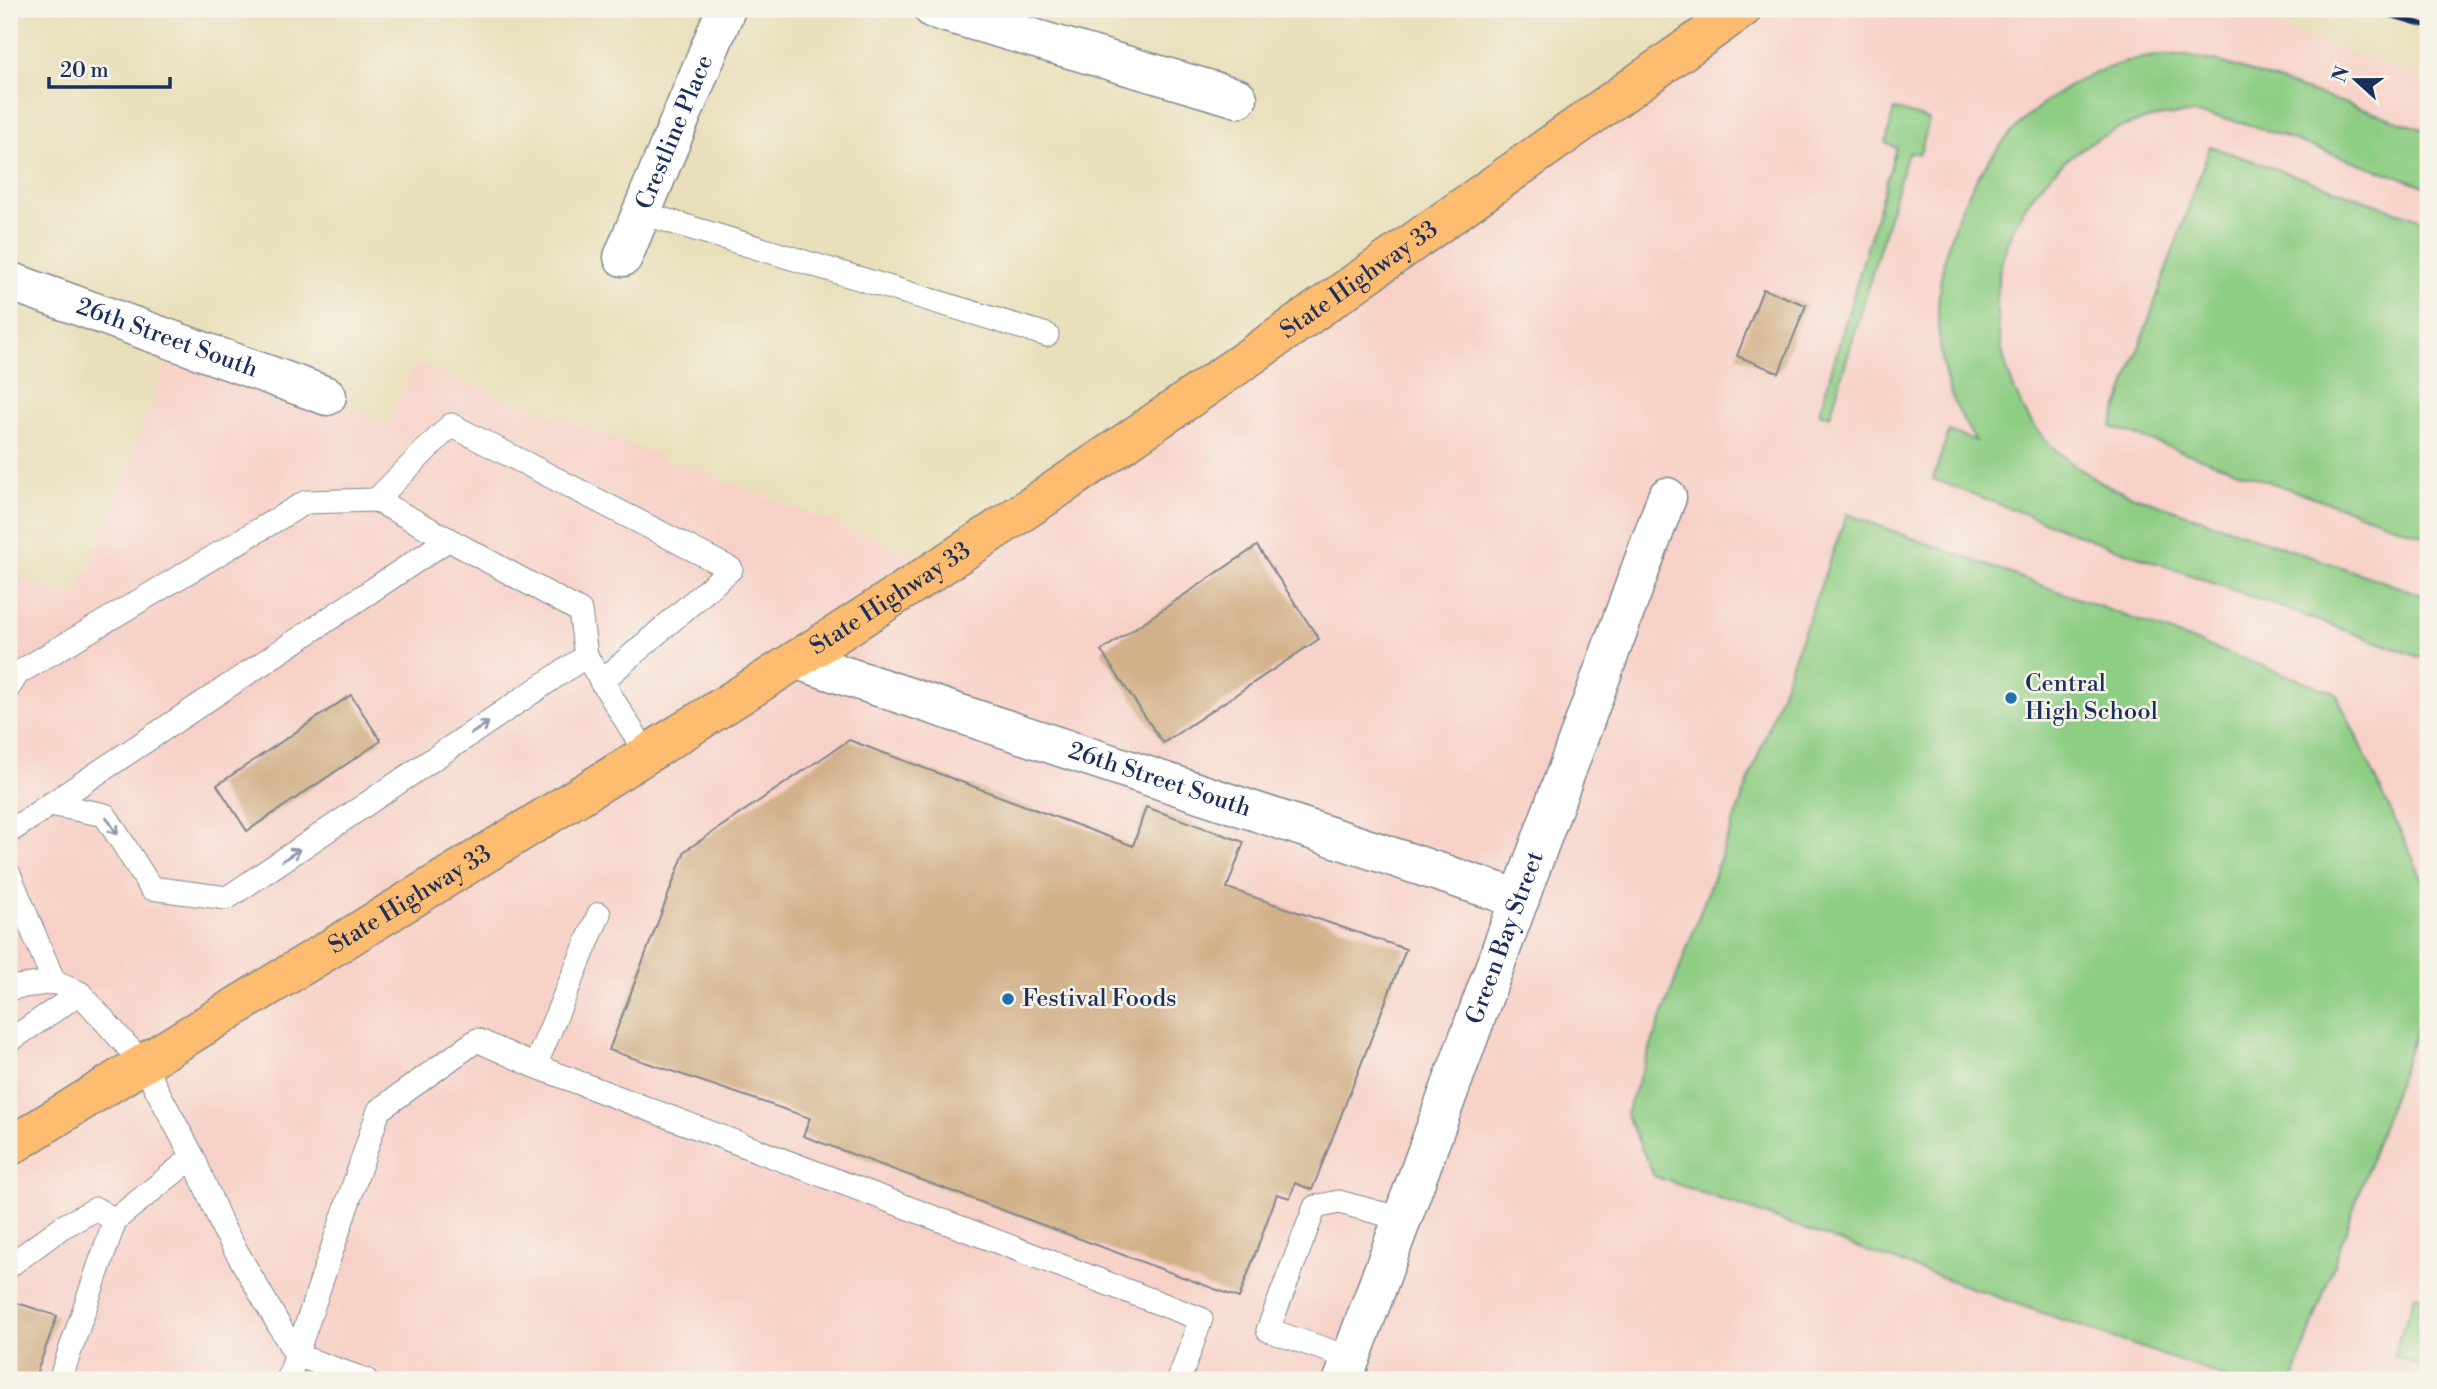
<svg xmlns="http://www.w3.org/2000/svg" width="2437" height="1389" viewBox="0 0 2437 1389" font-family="'Libre Bodoni',serif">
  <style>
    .built { fill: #f7d1c8 }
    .green { fill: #8ecd84; stroke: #547e71; stroke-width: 2 }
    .building { fill: #d2b18a }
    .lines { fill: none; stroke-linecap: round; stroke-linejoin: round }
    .lane-casing { stroke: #82878c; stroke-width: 25 }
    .street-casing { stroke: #82878c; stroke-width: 41 }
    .primary-casing { stroke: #82878c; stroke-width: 41 }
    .lane { stroke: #fff; stroke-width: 23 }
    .street { stroke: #fff; stroke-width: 38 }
    .primary { stroke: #fdbc70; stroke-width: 38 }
    .rail { stroke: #1b2f5e; stroke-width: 5 }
    .oneway { stroke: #8d97ae }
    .poi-dot { fill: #1f6fb2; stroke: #f7f3e8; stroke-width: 2.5 }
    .labels { text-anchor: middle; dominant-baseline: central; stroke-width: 5; stroke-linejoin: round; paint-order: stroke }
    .street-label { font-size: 24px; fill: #1b2f5e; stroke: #f7f3e8 }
    .poi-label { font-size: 24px; fill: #1b2f5e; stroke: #f7f3e8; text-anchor: start }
  </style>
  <rect width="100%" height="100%" fill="#f7f3e8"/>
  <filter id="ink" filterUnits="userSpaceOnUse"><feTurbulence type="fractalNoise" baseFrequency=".0143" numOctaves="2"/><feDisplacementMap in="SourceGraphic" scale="14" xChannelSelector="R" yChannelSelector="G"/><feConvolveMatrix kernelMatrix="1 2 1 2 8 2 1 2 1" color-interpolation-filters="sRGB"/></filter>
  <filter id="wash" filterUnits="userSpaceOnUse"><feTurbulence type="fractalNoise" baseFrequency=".00686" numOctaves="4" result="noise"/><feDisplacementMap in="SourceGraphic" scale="28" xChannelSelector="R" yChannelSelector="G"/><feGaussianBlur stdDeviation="1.57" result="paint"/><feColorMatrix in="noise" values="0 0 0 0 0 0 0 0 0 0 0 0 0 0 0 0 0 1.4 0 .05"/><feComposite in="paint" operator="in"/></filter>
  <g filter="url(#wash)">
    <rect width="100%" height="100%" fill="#e9dfba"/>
    <path class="built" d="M1742,9H2223L2428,80V1380H9V574L77,598L175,341L327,396L389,426L414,363L892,545L941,566Z"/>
    <path class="green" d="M2186,56L2224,63L2428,131V187C2390,174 2351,160 2313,147C2264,130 2217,108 2164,116C2076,128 1999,207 1997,297C1996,336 2006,376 2024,410C2043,446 2079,471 2114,489L2428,597V660L2090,539L1933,479L1949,431L1975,441C1968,427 1959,414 1953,399C1940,367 1936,328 1939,294C1949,181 2033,77 2149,57C2160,55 2174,56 2186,56Z
      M1894,109L1929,120L1920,154L1908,152L1830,416L1819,413L1896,148L1886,142Z
      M2210,146L2428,222V537L2111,427Z
      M1847,514L2336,693L2428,891V997L2293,1380H2233L1654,1176L1626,1114Z
      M2415,1294L2428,1299V1368L2393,1356Z"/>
    <g id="blocks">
      <path class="building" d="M1763,289L1806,305L1779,373L1737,356Z
        M1257,546L1319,639L1163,743L1101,651Z
        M351,695L381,741L247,831L217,785Z
        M849,740L1133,846L1146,807L1244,842L1227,888L1406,949L1312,1190L1295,1183L1290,1198L1277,1194L1239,1298L803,1136L810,1118L609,1050L685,851Z
        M9,1300L57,1316L34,1380H9Z"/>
    </g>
  </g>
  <g filter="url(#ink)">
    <use href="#blocks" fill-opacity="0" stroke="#82878c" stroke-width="2"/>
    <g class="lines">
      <g class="lane-casing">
        <path id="lane" d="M642,213L1047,335
          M376,500L580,611L586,656L646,753
          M9,687L18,673L306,502L376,500L451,425L731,569L601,682
          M50,804L105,815L151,888L227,898L586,656
          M9,832L449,539
          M9,874L54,982
          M9,988L54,982L80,993L143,1064L193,1157L223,1228L296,1355L366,1380
          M9,1041L80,993
          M535,1066L599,914
          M9,1266L62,1227L96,1209L115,1220
          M1351,1358L1268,1330L1315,1207L1339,1202L1402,1219
          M60,1380L115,1220L193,1157
          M288,1380L379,1110L477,1040L535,1066L1201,1319L1179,1380"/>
      </g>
      <g class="street-casing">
        <g id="street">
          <path d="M933,9L1238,98"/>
          <path id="s1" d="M623,257L726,9"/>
          <path id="s2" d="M9,281L327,396"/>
          <path id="s3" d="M797,660L1520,899"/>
          <path id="s4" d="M1343,1380L1667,497"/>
        </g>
      </g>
      <g class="primary-casing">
        <g id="primary">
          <path id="s5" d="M9,1147C318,953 633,769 938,568C1211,389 1476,197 1742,9"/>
        </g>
      </g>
      <use href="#lane" class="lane"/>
      <use href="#street" class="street"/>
      <use href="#primary" class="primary"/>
      <path class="rail" d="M2369,9L2428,26"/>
    </g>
    <defs><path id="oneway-shaft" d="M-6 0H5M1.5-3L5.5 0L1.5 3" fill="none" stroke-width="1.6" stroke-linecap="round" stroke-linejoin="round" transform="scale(1.75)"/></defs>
    <g class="oneway">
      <use href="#oneway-shaft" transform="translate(480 728) rotate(-34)"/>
      <use href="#oneway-shaft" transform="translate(112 826) rotate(58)"/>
      <use href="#oneway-shaft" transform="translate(291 855) rotate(-34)"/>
    </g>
  </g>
  <g class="poi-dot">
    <circle cx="2011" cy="698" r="7"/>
    <circle cx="1008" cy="999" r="7"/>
  </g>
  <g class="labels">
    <g class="street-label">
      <text stroke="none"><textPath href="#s1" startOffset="135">Crestline Place</textPath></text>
      <text stroke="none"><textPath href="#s5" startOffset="1605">State Highway 33</textPath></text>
      <text stroke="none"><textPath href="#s2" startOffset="168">26th Street South</textPath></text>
      <text stroke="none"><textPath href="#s5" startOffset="1038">State Highway 33</textPath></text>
      <text stroke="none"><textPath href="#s3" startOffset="382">26th Street South</textPath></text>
      <text stroke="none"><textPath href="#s5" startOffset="471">State Highway 33</textPath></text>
      <text stroke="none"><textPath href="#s4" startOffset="471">Green Bay Street</textPath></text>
    </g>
    <g class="poi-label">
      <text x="2025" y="684">Central<tspan x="2025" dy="28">High School</tspan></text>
      <text x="1022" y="999">Festival Foods</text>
    </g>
  </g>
  <rect width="2437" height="1389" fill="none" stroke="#f7f3e8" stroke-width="35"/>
  <g transform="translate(2356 80) rotate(291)" stroke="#f7f3e8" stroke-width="5" paint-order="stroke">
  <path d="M0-5L12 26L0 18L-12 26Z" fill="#1b2f5e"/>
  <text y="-10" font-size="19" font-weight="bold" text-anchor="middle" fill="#1b2f5e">N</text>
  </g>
  <path d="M49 77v10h121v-10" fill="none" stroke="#1b2f5e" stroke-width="3.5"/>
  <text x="60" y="77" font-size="21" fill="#1b2f5e" stroke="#f7f3e8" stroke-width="5" paint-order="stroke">20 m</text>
</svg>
